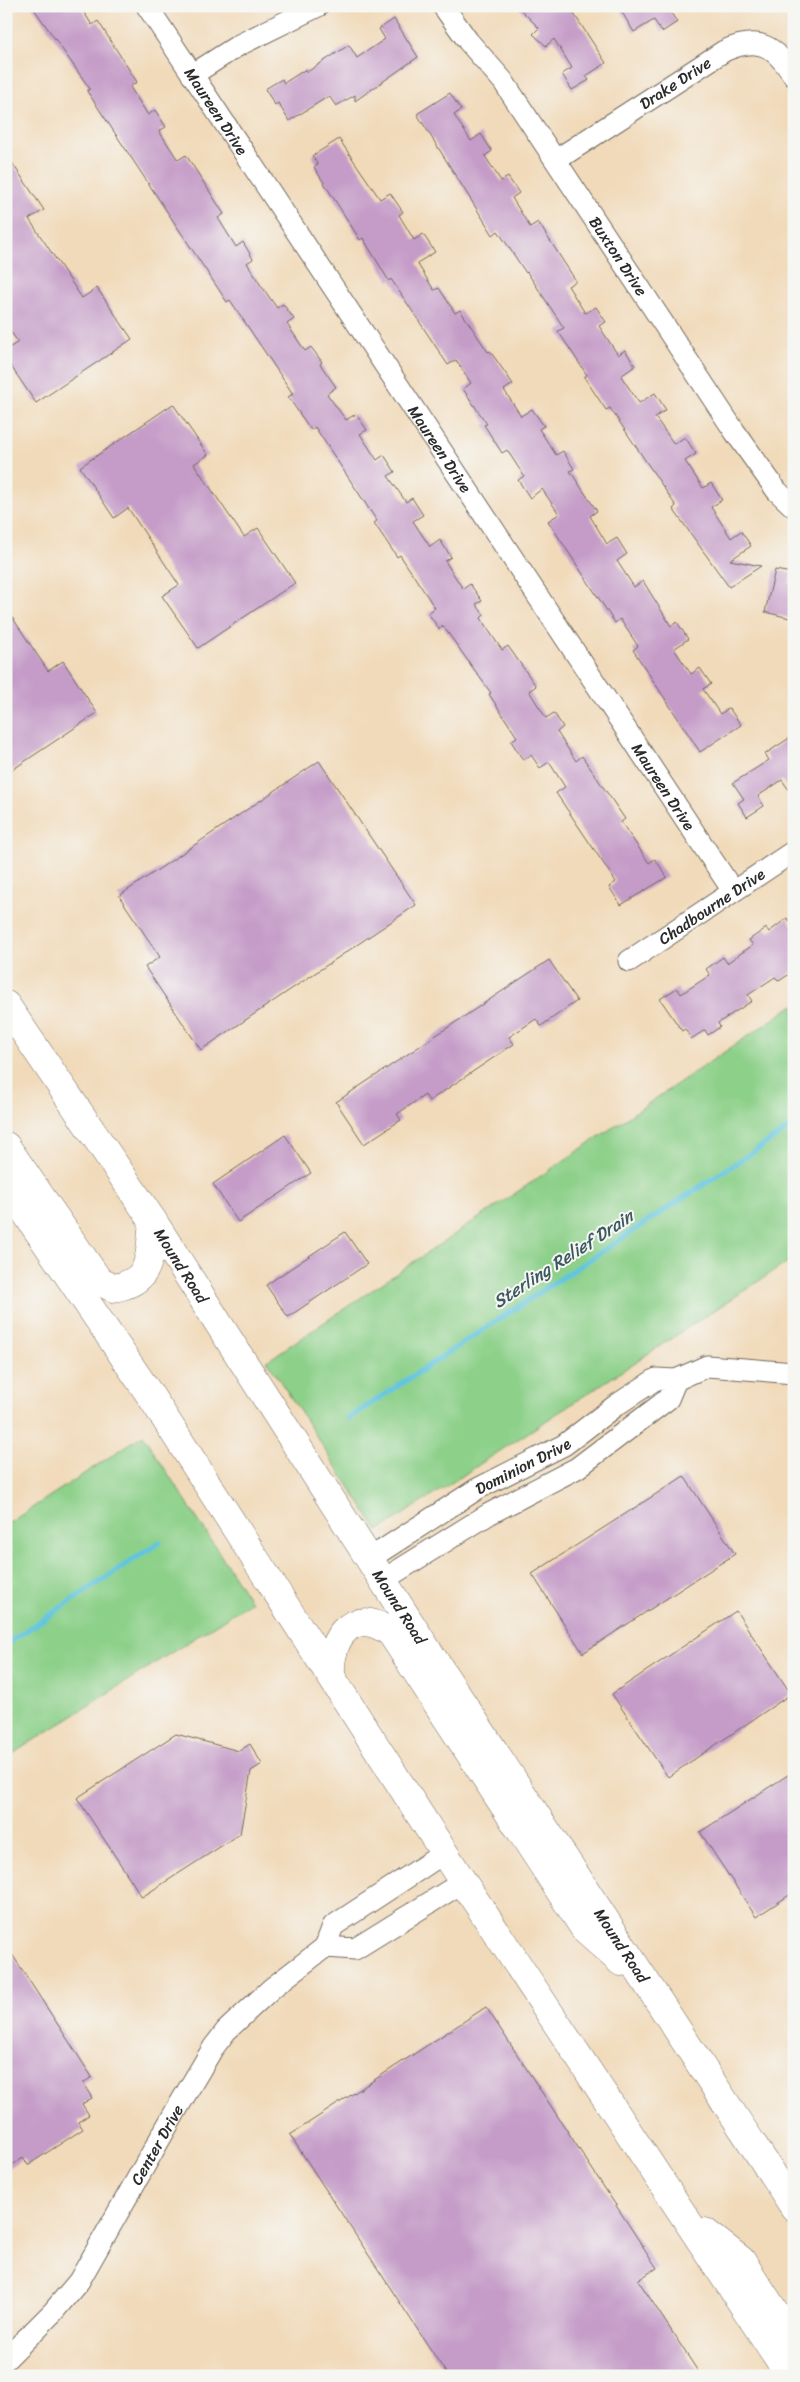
<svg xmlns="http://www.w3.org/2000/svg" width="800" height="2382" viewBox="0 0 800 2382" font-family="Sriracha,sans-serif">
  <style>
    .green { fill: #8cd089; stroke: #5c7e5a }
    .lines { fill: none; stroke-linecap: round; stroke-linejoin: round }
    .stream { stroke: #61c5df; stroke-width: 5.5 }
    .building { fill: #c59cc8 }
    .street-casing { stroke: #70685d; stroke-width: 23 }
    .secondary-casing { stroke: #70685d; stroke-width: 29 }
    .street { stroke: #fff; stroke-width: 21 }
    .secondary { stroke: #fff; stroke-width: 28 }
    .labels { text-anchor: middle; dominant-baseline: central; stroke-width: 4; stroke-linejoin: round; paint-order: stroke }
    .street-label { font-size: 16px; fill: #2b2b2b; stroke: #f6f6f2 }
    .water-label { font-size: 18px; font-style: italic; fill: #3b5961; stroke: #f6f6f2 }
  </style>
  <rect width="100%" height="100%" fill="#f6f6f2"/>
  <filter id="ink" filterUnits="userSpaceOnUse"><feTurbulence type="fractalNoise" baseFrequency=".02" numOctaves="2"/><feDisplacementMap in="SourceGraphic" scale="10" xChannelSelector="R" yChannelSelector="G"/><feConvolveMatrix kernelMatrix="1 2 1 2 8 2 1 2 1" color-interpolation-filters="sRGB"/></filter>
  <filter id="wash" filterUnits="userSpaceOnUse"><feTurbulence type="fractalNoise" baseFrequency=".0096" numOctaves="4" result="noise"/><feDisplacementMap in="SourceGraphic" scale="20" xChannelSelector="R" yChannelSelector="G"/><feGaussianBlur stdDeviation="1.12" result="paint"/><feColorMatrix in="noise" values="0 0 0 0 0 0 0 0 0 0 0 0 0 0 0 0 0 1.4 0 .05"/><feComposite in="paint" operator="in"/></filter>
  <g filter="url(#wash)">
    <rect width="100%" height="100%" fill="#f1daba"/>
    <path class="green" d="M794,1005V1258L378,1531L267,1361Z
      M143,1435L251,1602L6,1758V1525Z"/>
    <g class="lines">
      <path class="stream" d="M349,1418L794,1125
        M6,1644L160,1542"/>
    </g>
    <g id="blocks">
      <path class="building" d="M32,6H80L92,25L98,21L137,82L130,87L148,115L155,110L166,127L159,131L178,160L186,155L224,214L218,218L236,247L243,242L253,259L247,263L260,284L277,308L283,304L294,319L287,324L305,351L311,347L322,362L320,364L336,387L327,394L346,420L356,414L367,430L360,434L377,460L384,455L395,472L388,476L406,502L412,498L423,515L413,521L430,547L440,540L451,557L445,561L463,589L470,584L482,601L476,604L484,615L481,618L485,625L502,650L508,646L536,686L529,691L546,718L554,713L563,727L557,732L576,761L582,756L625,819L621,822L649,863L655,859L667,877L621,905L609,887L616,882L556,793L565,787L549,762L540,768L531,755L523,760L511,741L517,737L489,694L491,693L443,626L439,629L428,613L435,608L400,555L397,557L374,523L377,521L315,427L311,430L288,397L293,394L230,300L227,302L87,91L90,89Z
        M517,6H567L574,14L606,63L586,76L589,80L572,90L562,74L572,68L554,39L546,46L533,34L539,28Z
        M618,6H676L669,10L677,22L662,32L654,20L634,32Z
        M394,19L418,57L355,101V95L336,106L329,96L289,121L278,103L275,105L265,89L282,79L284,83L306,69L307,72L349,45L357,58L385,39L379,29Z
        M450,93L461,110L454,115L471,141L481,134L492,151L485,156L501,181L508,177L519,193L512,198L530,227L538,222L576,281L568,286L585,313L596,307L606,322L599,326L618,355L625,350L635,366L621,376L639,403L655,393L666,410L655,417L674,444L685,437L696,454L685,461L703,488L711,483L722,500L711,507L731,538L741,531L751,546L730,560L761,566L729,587L673,509L676,506L610,408L606,410L584,377L587,375L558,331L564,328L527,272L526,273L498,231L493,235L417,114Z
        M339,139L380,199L390,193L403,212L399,215L414,240L423,234L435,252L417,263L434,290L439,288L455,313L460,310L488,352L490,351L513,384L504,390L521,416L532,409L544,426L539,429L556,455L563,451L574,469L570,471L597,511L590,516L607,544L617,538L627,554L617,561L634,587L643,581L671,626L677,622L688,639L674,649L691,674L700,668L711,684L703,689L720,714L729,708L741,725L700,752L633,650L638,646L620,619L615,623L548,521L559,514L542,489L530,498L518,480L524,476L507,450L502,453L484,425L487,424L463,389L471,383L456,360L448,365L391,279L389,281L363,238L360,240L314,167L318,165L312,156Z
        M6,154L44,210L29,219L82,298L97,288L132,339L36,403L6,359V350L18,342L6,325Z
        M173,404L208,455L194,464L244,537L258,528L295,583L198,648L162,596L179,585L128,508L114,518L80,467Z
        M775,570L792,573L789,584L794,585V619L765,612Z
        M6,608L48,671L63,661L97,713L6,774Z
        M794,735V797L782,780L758,796L764,806L747,817L738,803L744,799L733,783L769,760L765,754Z
        M319,761L416,905L201,1050L145,967L160,957L119,896Z
        M787,918L794,927V971L779,981L775,977L748,995L752,1001L718,1023L720,1027L708,1035L705,1030L691,1039L685,1029L682,1031L660,999L677,988L681,994L710,975L706,969L723,957L727,963L753,945L749,940L766,928L769,932Z
        M549,960L577,1001L541,1026L536,1019L509,1037L514,1044L429,1101L425,1095L397,1114L401,1120L364,1144L336,1102Z
        M285,1135L311,1173L238,1222L213,1184Z
        M345,1232L367,1264L288,1317L266,1285Z
        M684,1476L735,1554L583,1653L532,1574Z
        M736,1611L791,1694L668,1777L612,1694Z
        M176,1734L239,1751L250,1744L262,1764L251,1771L240,1834L142,1897L77,1798Z
        M794,1771V1892L756,1917L700,1832Z
        M6,1945L92,2077L83,2083L92,2098L82,2104L89,2115L78,2122L83,2129L28,2165L23,2158L6,2169Z
        M486,2007L657,2268L638,2280L701,2376H448L290,2135Z"/>
    </g>
  </g>
  <g filter="url(#ink)">
    <use href="#blocks" fill-opacity="0" stroke="#70685d" stroke-width="1"/>
    <g class="lines">
      <g class="street-casing">
        <g id="street">
          <path id="s1" d="M147,6L733,891"/>
          <path id="s2" d="M443,6L468,41L503,81L735,432L777,491L794,507"/>
          <path d="M192,75L239,45L318,6"/>
          <path id="s3" d="M556,160L724,51C760,35 774,46 794,76"/>
          <path id="s4" d="M629,961L794,851"/>
          <path d="M676,1380L707,1366L794,1373"/>
          <path id="s5" d="M369,1559L477,1489L564,1445L615,1406L656,1379L676,1380L668,1399L577,1468L489,1514L383,1580"/>
          <path d="M325,1947L333,1926L444,1853"/>
          <path id="s6" d="M6,2359L53,2312L79,2281L178,2107L213,2048L226,2031L272,1988L325,1947L355,1949L463,1882"/>
        </g>
      </g>
      <g class="secondary-casing">
        <g id="secondary">
          <path id="s7" d="M6,1005L153,1221L423,1643L794,2207"/>
          <path d="M6,1146L99,1281L113,1288C154,1282 149,1255 153,1221"/>
          <path d="M6,1184L150,1395L463,1882L790,2376"/>
          <path d="M331,1675C329,1636 354,1605 391,1633L586,1931L621,1962"/>
          <path d="M705,2232L741,2260L794,2341"/>
        </g>
      </g>
      <use href="#street" class="street"/>
      <use href="#secondary" class="secondary"/>
    </g>
  </g>
  <g class="labels">
    <g class="street-label">
      <text stroke="none"><textPath href="#s3" startOffset="142">Drake Drive</textPath></text>
      <text stroke="none"><textPath href="#s1" startOffset="126">Maureen Drive</textPath></text>
      <text stroke="none"><textPath href="#s2" startOffset="306">Buxton Drive</textPath></text>
      <text stroke="none"><textPath href="#s1" startOffset="531">Maureen Drive</textPath></text>
      <text stroke="none"><textPath href="#s1" startOffset="936">Maureen Drive</textPath></text>
      <text stroke="none"><textPath href="#s4" startOffset="99">Chadbourne Drive</textPath></text>
      <text stroke="none"><textPath href="#s7" startOffset="314">Mound Road</textPath></text>
      <text stroke="none"><textPath href="#s5" startOffset="180">Dominion Drive</textPath></text>
      <text stroke="none"><textPath href="#s7" startOffset="719">Mound Road</textPath></text>
      <text stroke="none"><textPath href="#s7" startOffset="1124">Mound Road</textPath></text>
      <text stroke="none"><textPath href="#s6" startOffset="264">Center Drive</textPath></text>
    </g>
    <g class="water-label">
      <text transform="translate(563 1259) rotate(-33)">Sterling Relief Drain</text>
    </g>
  </g>
  <rect width="800" height="2382" fill="none" stroke="#f6f6f2" stroke-width="25"/>
</svg>
